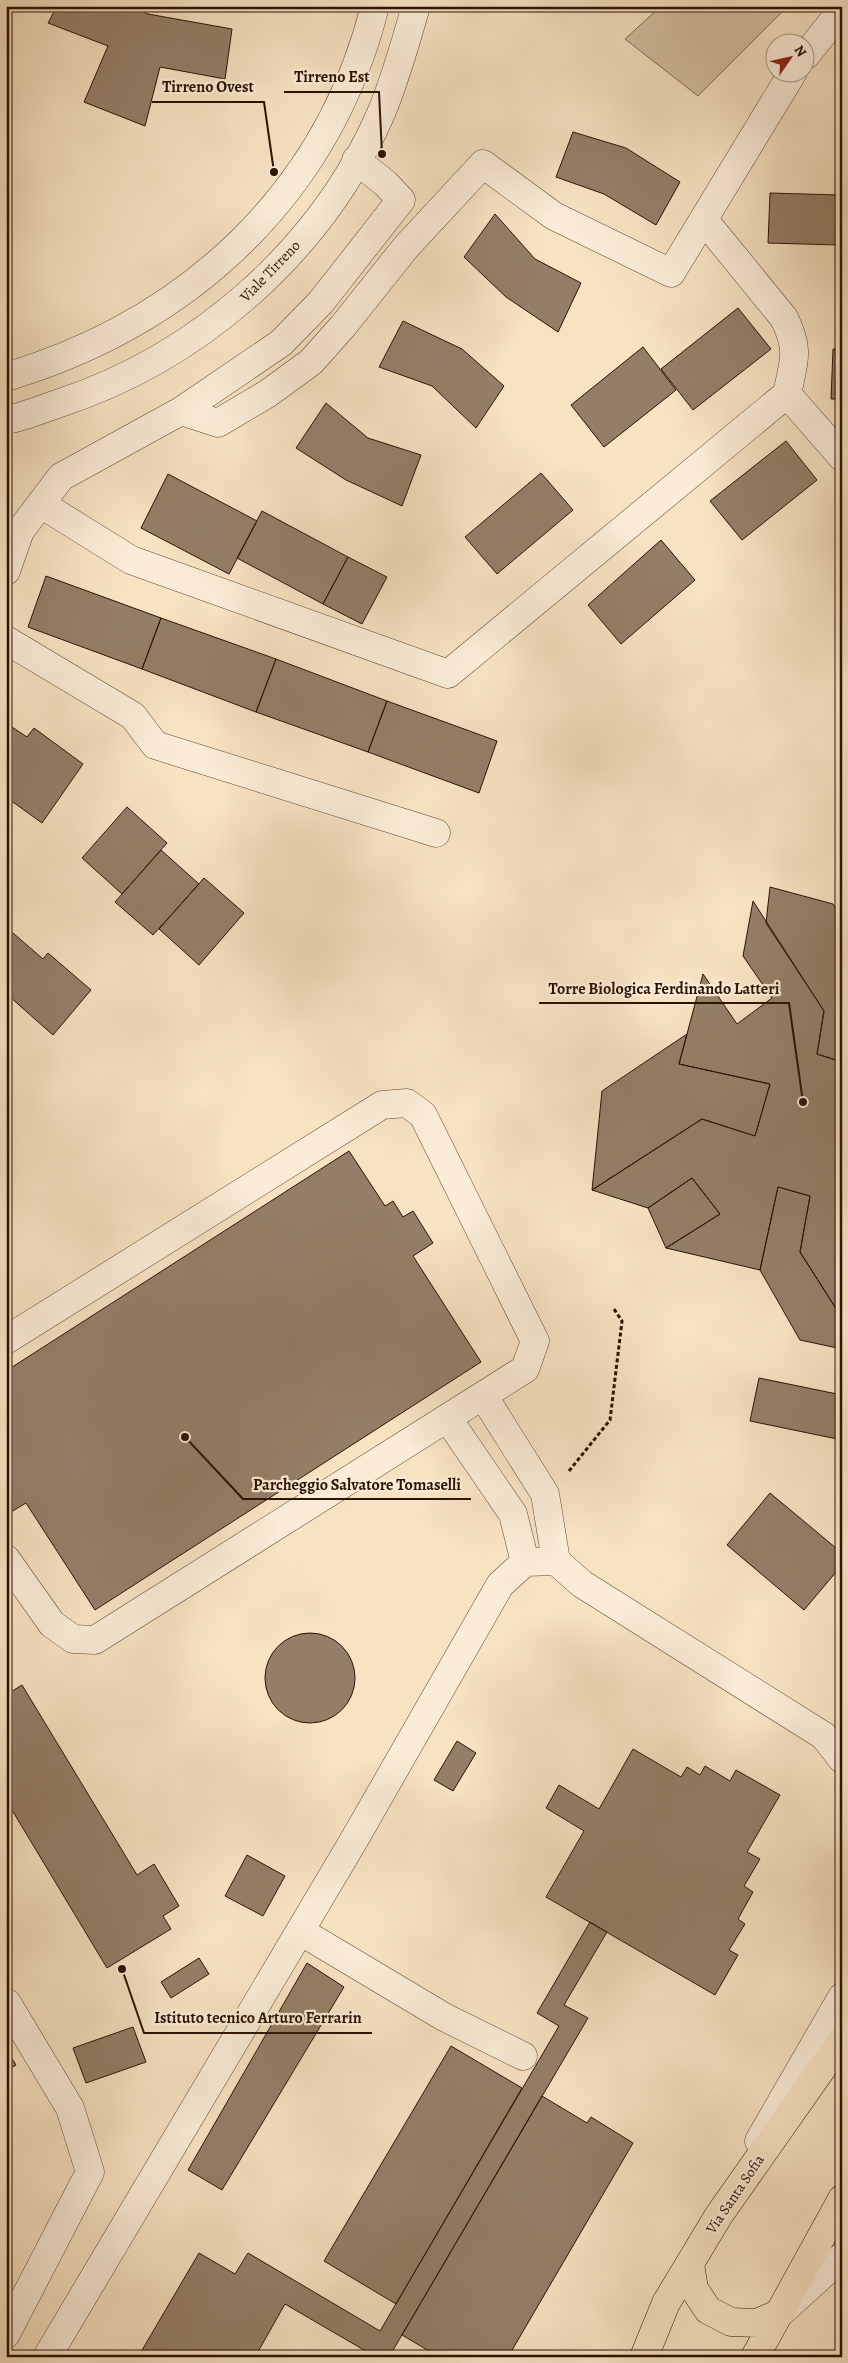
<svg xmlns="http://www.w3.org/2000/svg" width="848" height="2363" viewBox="0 0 848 2363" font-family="Alegreya,serif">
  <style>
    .green { fill: #d4bfa2; stroke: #806853 }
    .building { fill: #957e67; stroke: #2b1204 }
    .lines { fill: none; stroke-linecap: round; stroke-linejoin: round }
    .minor-casing { stroke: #5e4634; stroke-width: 29 }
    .major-casing { stroke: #2b1204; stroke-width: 29 }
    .path { stroke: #2b1204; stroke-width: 3; stroke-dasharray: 4 2.5; stroke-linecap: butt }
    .minor { stroke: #faecd7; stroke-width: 28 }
    .major { stroke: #f7e2c2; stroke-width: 28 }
    .labels { text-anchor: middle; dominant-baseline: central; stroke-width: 4.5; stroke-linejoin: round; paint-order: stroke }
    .street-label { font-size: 15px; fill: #2b1204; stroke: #faecd7 }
    .leader { fill: none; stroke: #2b1204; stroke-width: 2 }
    .callout-dot { fill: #2b1204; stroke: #faecd7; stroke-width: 2 }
    .callout-label { font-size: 16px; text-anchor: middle; font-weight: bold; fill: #2b1204; stroke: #faecd7; stroke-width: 4.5; stroke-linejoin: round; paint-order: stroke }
  </style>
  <rect width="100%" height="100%" fill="#f7e2c2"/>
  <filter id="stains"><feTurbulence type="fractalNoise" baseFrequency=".004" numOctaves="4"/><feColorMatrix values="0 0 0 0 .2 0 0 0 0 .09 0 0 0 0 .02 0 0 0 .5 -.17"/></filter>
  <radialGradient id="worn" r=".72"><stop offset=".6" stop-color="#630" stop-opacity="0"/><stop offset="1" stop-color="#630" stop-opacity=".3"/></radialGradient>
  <path class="green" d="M661,6H788L698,96L625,39Z"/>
  <path class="building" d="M57,6H130L148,14L232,29L225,79L160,67L145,126L84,102L108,46L48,23Z
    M573,132L626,148L680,182L656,225L604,194L556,177Z
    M770,193L840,195L838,245L768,243Z
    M495,214L535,259L581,283L558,332L506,297L464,257Z
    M838,229H842V277L837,276Z
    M738,308L771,349L693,410L661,369Z
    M403,321L462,349L504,386L476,428L432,386L379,367Z
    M643,347L676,390L604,447L571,405Z
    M833,349H842V399H831Z
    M326,403L368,438L421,455L402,506L346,480L296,448Z
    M786,441L817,480L742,540L710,501Z
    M541,473L573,510L497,574L465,537Z
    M168,474L257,521L229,574L141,528Z
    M262,511L348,557L323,604L237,558Z
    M661,540L695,580L621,644L588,605Z
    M348,557L387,577L362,624L323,604Z
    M46,576L161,618L142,669L28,627Z
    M161,618L276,659L256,712L142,669Z
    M276,659L387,701L368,752L256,712Z
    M387,701L497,741L479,793L368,752Z
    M6,723L27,737L34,728L83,764L42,823L6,797Z
    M127,807L167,843L122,894L82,858Z
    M161,850L199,884L153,935L115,902Z
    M204,878L244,913L199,965L159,929Z
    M770,887L833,904L842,917V1062L817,1054L824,1011L766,923Z
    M753,901L824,1011L817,1054L842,1062V1318L800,1252L810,1196L778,1187L760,1270L666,1248L720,1214L692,1178L648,1208L592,1190L702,1119L755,1136L770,1084L679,1064L703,974L737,1024L772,998L743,956Z
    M6,927L43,959L48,953L91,990L53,1035L10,997L6,1001Z
    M687,1034L679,1064L770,1084L755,1136L702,1119L592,1190L602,1091Z
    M349,1151L385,1206L393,1201L403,1217L413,1211L433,1243L413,1256L481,1362L95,1610L26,1503L6,1515V1371Z
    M692,1178L720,1214L666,1248L648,1208Z
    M778,1187L810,1196L800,1252L842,1318V1349L800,1340L760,1270Z
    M759,1378L842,1395V1440L750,1421Z
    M770,1493L842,1553V1565L804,1610L727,1545Z
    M265 1678a45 45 0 1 1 90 0a45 45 0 1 1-90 0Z
    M22,1685L137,1875L154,1864L179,1906L163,1916L171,1929L107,1968L6,1800V1695Z
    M457,1741L476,1753L453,1791L434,1780Z
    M633,1749L681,1777L687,1767L700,1775L705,1766L730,1781L736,1770L780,1795L747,1852L760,1859L744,1886L753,1892L738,1919L745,1924L729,1950L738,1955L715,1995L546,1897L584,1831L546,1808L559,1785L599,1809Z
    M247,1855L285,1876L263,1916L225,1896Z
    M590,1922L607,1932L564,2005L588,2018L389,2357H376L285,2304L255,2357H138L199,2253L235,2274L248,2253L380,2331L559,2026L537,2013Z
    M199,1958L209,1974L171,1998L161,1982Z
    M307,1963L344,1987L222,2190L188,2170Z
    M133,2027L146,2062L86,2083L73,2048Z
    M451,2046L522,2088L396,2304L324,2261Z
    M6,2049L16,2065L6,2071Z
    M542,2096L587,2123L591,2117L633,2143L508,2357H439L402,2335Z"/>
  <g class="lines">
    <g class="minor-casing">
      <path id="minor" d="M806,55L842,10
        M704,220L784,318C800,350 794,361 787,394L842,457
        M6,377C189,322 328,194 375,6
        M181,411L218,423L267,394L311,362L343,326L406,247L483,164L554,216L671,273L793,72
        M6,420C23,417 40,410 57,404C199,358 323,249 382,111C396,77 406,41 416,6
        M41,504L131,560L448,674L787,394
        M6,571L20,531L61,477L181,411L281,343L321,302L401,200L385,183L356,160
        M6,640L133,716L155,745L436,833
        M6,1340L382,1105L407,1103L423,1115L535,1341L525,1369L95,1640L73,1639L52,1624L6,1559
        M484,1397L545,1494L556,1561
        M448,1419L513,1514L525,1562
        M300,1931L444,2017L523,2056
        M759,2141L842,1997
        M781,2312L842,2257
        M6,2334L90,2172L70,2108L7,2003
        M47,2357L354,1840L500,1585L525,1562L556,1561L582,1584L824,1736L842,1759"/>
    </g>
    <g class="major-casing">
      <path id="major" d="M690,2264L694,2289L708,2310L731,2322L757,2323L780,2313
        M644,2357L666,2303L719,2215L842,2040
        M755,2357L842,2199"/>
    </g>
    <path class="path" d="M569,1471L610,1420L622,1321L614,1309"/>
    <use href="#minor" class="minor"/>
    <use href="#major" class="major"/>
  </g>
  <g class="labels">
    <g class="street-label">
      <text transform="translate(270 271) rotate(-46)">Viale Tirreno</text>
      <text transform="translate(735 2194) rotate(-56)">Via Santa Sofia</text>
    </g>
  </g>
  <path class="leader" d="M382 154L379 92H284M274 172L264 102H152M803 1102L789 1003H539M185 1437L243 1499H471M122 1969L144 2033H372"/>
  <g class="callout-dot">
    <circle cx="382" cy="154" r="5"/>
    <circle cx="274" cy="172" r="5"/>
    <circle cx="803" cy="1102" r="5"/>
    <circle cx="185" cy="1437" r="5"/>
    <circle cx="122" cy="1969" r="5"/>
  </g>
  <g class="callout-label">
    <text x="332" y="82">Tirreno Est</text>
    <text x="208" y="92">Tirreno Ovest</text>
    <text x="664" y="994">Torre Biologica Ferdinando Latteri</text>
    <text x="357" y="1490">Parcheggio Salvatore Tomaselli</text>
    <text x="258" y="2023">Istituto tecnico Arturo Ferrarin</text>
  </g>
  <rect width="848" height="2363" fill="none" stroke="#f7e2c2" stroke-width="25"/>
  <rect x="8" y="8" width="833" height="2348" fill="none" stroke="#2b1204" stroke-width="2.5"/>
  <rect x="12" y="12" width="823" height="2338" fill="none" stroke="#2b1204"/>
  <g transform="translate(790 58) rotate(56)"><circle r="24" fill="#faecd7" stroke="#a79583"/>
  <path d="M0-4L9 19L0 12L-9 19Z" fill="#8f2418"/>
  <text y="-8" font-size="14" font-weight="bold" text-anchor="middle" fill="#2b1204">N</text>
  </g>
  <rect width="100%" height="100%" filter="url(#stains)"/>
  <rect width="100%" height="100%" fill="url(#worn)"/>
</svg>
